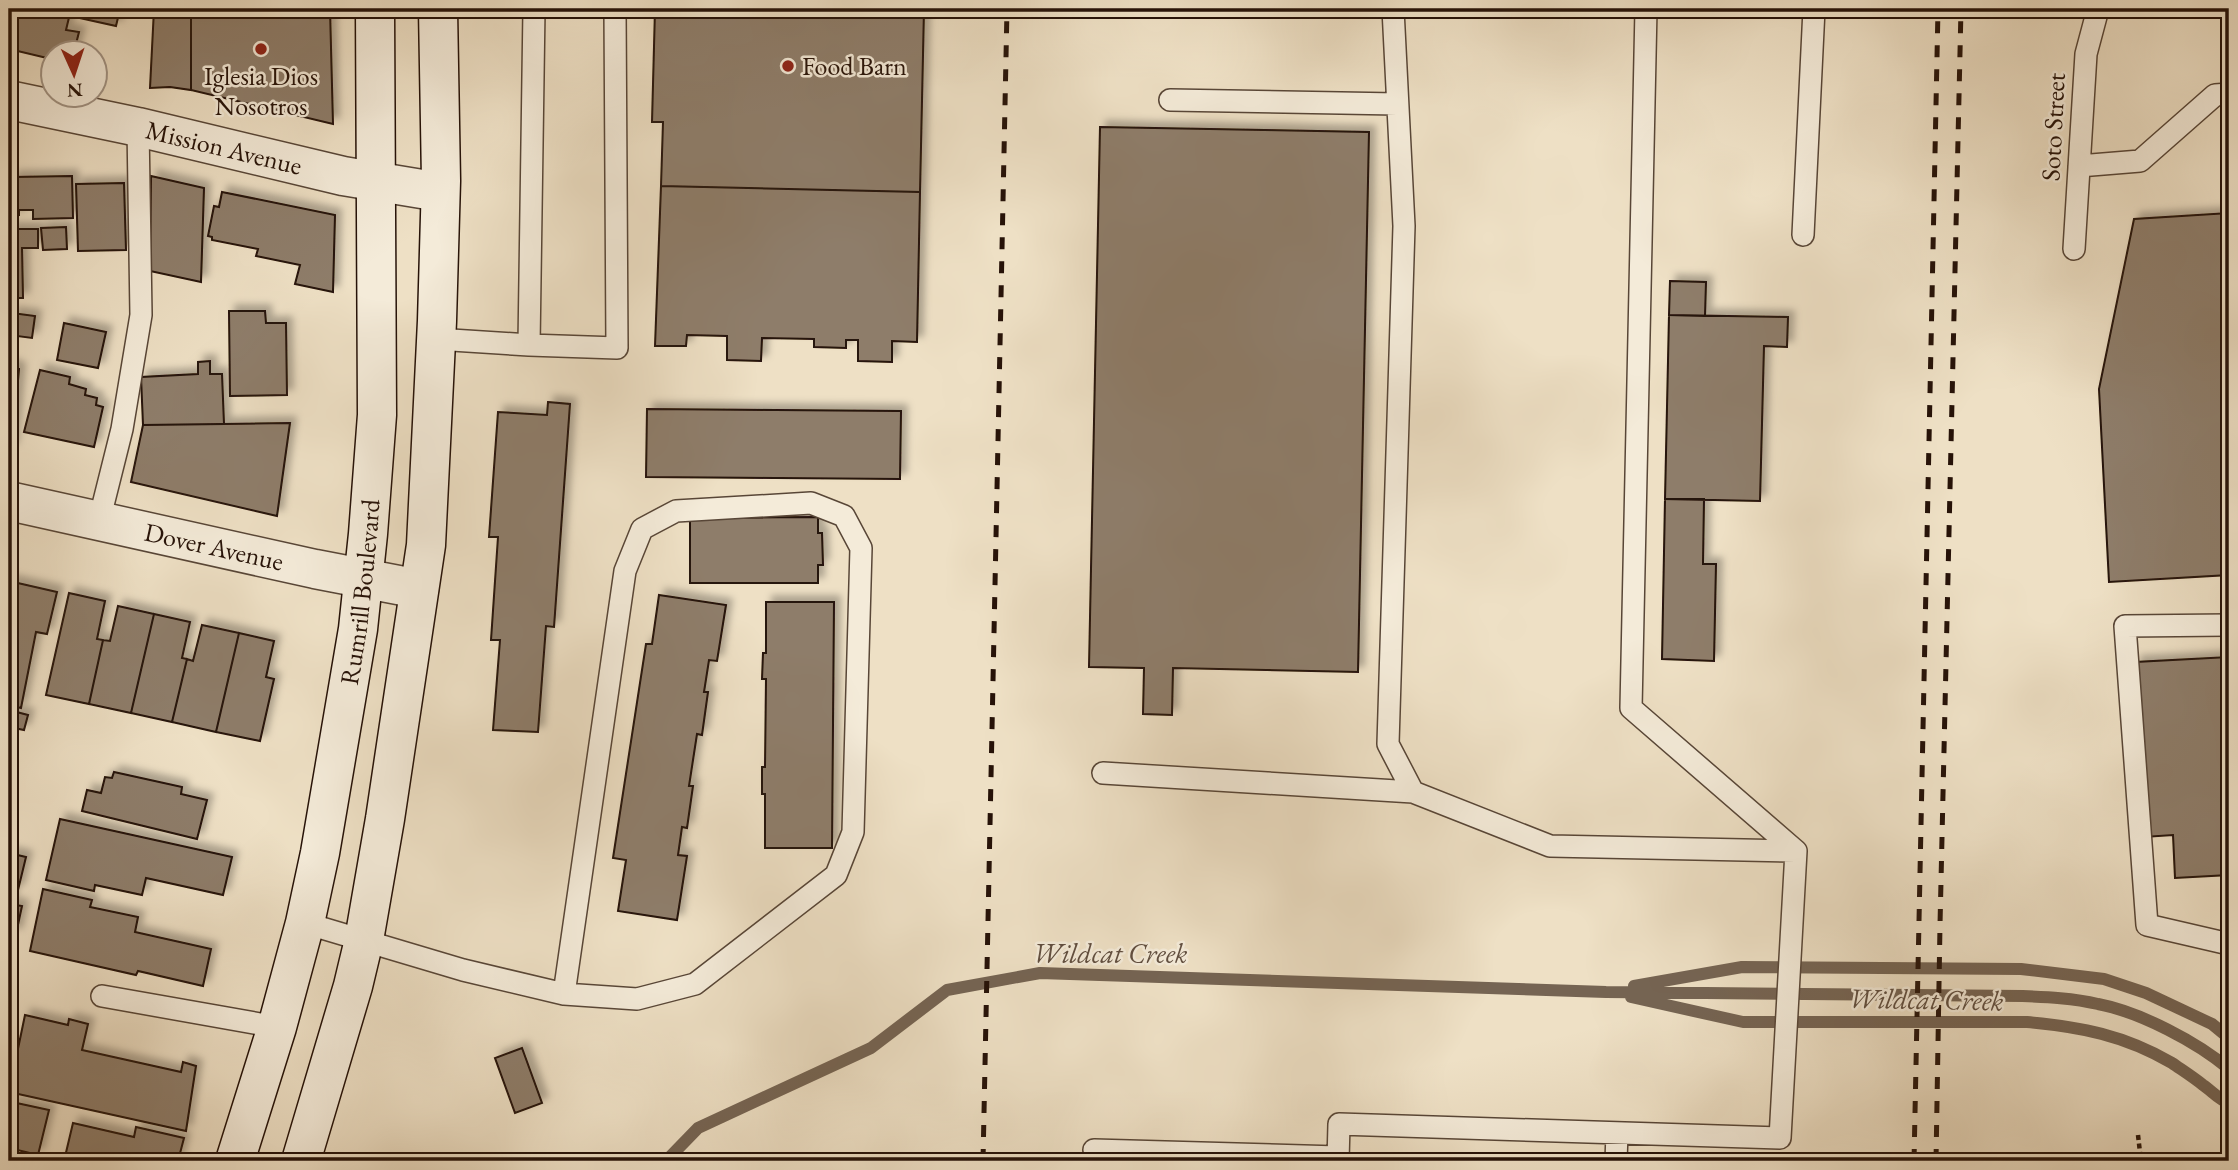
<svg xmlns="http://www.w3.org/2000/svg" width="2238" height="1170" viewBox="0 0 2238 1170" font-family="'EB Garamond',serif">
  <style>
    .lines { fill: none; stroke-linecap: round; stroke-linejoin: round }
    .stream { stroke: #756453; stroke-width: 12 }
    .building { fill: #8e7d6a; stroke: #261208; stroke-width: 2; filter: url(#shadow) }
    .service-casing { stroke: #584637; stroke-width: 24 }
    .minor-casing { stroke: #584637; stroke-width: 41 }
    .secondary-casing { stroke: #261208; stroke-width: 41 }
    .path { stroke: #261208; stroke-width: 4.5; stroke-dasharray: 5 3.5; stroke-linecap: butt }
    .service { stroke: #f4ebd9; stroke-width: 21 }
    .minor { stroke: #f4ebd9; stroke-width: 38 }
    .secondary { stroke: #f4ebd9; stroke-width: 38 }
    .rail { stroke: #261208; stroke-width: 5; stroke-dasharray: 12 12; stroke-linecap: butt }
    .poi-dot { fill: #8f2418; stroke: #f4ebd9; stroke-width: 2.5 }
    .labels { text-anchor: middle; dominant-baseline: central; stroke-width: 5; stroke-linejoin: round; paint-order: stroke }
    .poi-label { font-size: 26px; fill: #261208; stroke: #f4ebd9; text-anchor: start }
    .street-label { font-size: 26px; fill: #261208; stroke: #f4ebd9 }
    .water-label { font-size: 28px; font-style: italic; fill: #614f40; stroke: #f4ebd9 }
  </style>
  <defs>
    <filter id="shadow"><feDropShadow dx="6" dy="-6" stdDeviation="3.5" flood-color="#0004"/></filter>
  </defs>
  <rect width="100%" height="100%" fill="#eee0c5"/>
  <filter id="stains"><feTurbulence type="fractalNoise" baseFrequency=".00286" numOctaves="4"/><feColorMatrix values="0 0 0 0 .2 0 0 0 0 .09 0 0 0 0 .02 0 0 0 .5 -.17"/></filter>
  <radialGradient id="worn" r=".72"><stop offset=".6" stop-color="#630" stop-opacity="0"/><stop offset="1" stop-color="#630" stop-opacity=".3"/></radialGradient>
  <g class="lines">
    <path class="stream" d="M1634,986L1742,967L2021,969L2104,979L2146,993L2212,1024L2229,1038
      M1631,997L1743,1022H2027C2081,1027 2124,1035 2172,1063C2182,1070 2193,1077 2203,1085C2212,1091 2219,1100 2229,1103
      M666,1161L698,1128L871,1048L947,990L1040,973L1606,992L2022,996C2047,997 2073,998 2098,1004C2140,1012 2197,1042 2229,1069"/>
  </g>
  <path class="building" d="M9,9H71L66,30L79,32L74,52H52V64L46,62L47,58L9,49Z
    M77,9H120L116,26L75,17Z
    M154,9H191V90L170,87L150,88Z
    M191,9H330L333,124L191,90Z
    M655,9H924L920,192L661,186L663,122H652Z
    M1100,127L1369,132L1358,672L1173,668L1172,715L1143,714L1144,668L1089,667Z
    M72,176L73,218L33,219V210H19V215L9,216V181H13V177Z
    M151,176L204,188L201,282L150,271Z
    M124,183L126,250L78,251L76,184Z
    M661,186L920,192L917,342L892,341V362L858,361V340H846V348L814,347V339L762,338L761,361L727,360V336L687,335L686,346H655Z
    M222,192L335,215L333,292L295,284L300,265L256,256L258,249L212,240V237L208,236L214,206L219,207Z
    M2229,213V575L2109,582L2099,389L2134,219Z
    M66,227L67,249L43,250L41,228Z
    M9,229H38V248H22L23,298H9Z
    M1670,281L1706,282L1705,316L1669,315Z
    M229,311H265L266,323H286L287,395L230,396Z
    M12,313L35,316L32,338L9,335Z
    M1669,315L1788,317L1787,347L1764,346L1760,501L1665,499Z
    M64,323L106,332L98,368L57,360Z
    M210,361V374H222L224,424L143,425L141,377L198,374V362Z
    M9,365L19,369L12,449H9Z
    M40,370L70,377L69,384L86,389L85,395L97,398L96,405L103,407L94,447L24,432Z
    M548,402L570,404L554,627L546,626L538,732L493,730L500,640H491L498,537H489L498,412L547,415Z
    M647,409L901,411L900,479L646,477Z
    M290,423L277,516L131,482L143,425Z
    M1665,499H1704L1703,564H1716L1714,661L1662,659Z
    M818,517V533H822L823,565H818V583H690V518Z
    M9,581L57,592L47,634L36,632L21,708L9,705Z
    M69,593L105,601L97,639L103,640L89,704L46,695Z
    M659,595L726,605L717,661L709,660L704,692H708L702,735L697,734L689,786H693L687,828L682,827L678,855L687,856L677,920L618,911L626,860L613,858L646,644H652Z
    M766,602H834L832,848H765V794H762V767H765L766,679H762L763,653H766Z
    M118,606L154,614L131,713L89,704L103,640L110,641Z
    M154,614L190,622L182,658L187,659L172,722L131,713Z
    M202,625L239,633L216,732L172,722L187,659L193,661Z
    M239,633L274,641L266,677L274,679L260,741L216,732Z
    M2229,657V875L2175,878L2173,835L2144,837L2135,662Z
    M9,710L28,715L24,730L9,727Z
    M114,772L182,787L181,794L207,800L197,839L82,811L87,790L101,793L105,777L112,778Z
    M60,819L232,857L223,895L146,878L142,895L95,885L94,891L46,880Z
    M9,853L26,857L18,890L9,887Z
    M9,887L13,888L10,904L22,906L16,934L9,933Z
    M43,889L92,900L90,907L138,917L135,932L211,949L203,986L138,971L136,975L30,951Z
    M25,1015L68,1025L69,1019L88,1024L82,1050L181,1072L183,1062L196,1066L186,1131L9,1092Z
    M522,1048L542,1103L515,1113L495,1058Z
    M12,1102L49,1110L38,1155L9,1148V1115Z
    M73,1123L134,1137L136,1127L184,1138L178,1161H64Z"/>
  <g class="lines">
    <g class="service-casing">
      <path id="service" d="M534,9L529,345L617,348L615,9
        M1393,9L1404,226L1388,744L1413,792L1550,846L1796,851
        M1170,100L1397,104
        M2079,166L2140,161L2215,95L2229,94
        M1803,235L1814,9
        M2074,249L2086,54L2098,9
        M436,339L529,345
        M99,521L122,429L141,315L138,127
        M2229,625L2125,626L2147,925L2229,944
        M1103,773L1413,792
        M305,923L463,970L564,994L637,999L695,984L836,875L853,832L861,548L844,516L811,503L676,511L642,529L625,571L564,994
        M102,996L277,1027
        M1094,1150L1338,1157
        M1338,1161L1339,1124L1780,1138L1796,851L1631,708L1646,9
        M1616,1161L1617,1133"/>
    </g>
    <g class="minor-casing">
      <g id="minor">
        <path id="s1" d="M9,100L138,127L343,176L440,192"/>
        <path id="s2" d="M9,501L315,569L419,589"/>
      </g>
    </g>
    <g class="secondary-casing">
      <g id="secondary">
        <path id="s3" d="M235,1161L277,1027L305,923L320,853L358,629L368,534L377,415L375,9"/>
        <path d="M301,1161L353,986L364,940L385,819L426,545L437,321L441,181L438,9"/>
      </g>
    </g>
    <path class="path" d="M2138,1135L2141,1161"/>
    <use href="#service" class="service"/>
    <use href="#minor" class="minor"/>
    <use href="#secondary" class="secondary"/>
    <path class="rail" d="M983,1161L1007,9
      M1914,1161L1938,9
      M1936,1161L1940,925L1961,9"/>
  </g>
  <g class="poi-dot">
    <circle cx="261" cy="49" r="7"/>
    <circle cx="788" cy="66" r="7"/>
  </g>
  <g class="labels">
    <g class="poi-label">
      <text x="802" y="66">Food Barn</text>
      <text x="261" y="76" text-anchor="middle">Iglesia Dios<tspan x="261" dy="30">Nosotros</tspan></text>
    </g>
    <g class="street-label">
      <text transform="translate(2053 127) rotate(-87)">Soto Street</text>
      <text stroke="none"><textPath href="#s1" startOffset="220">Mission Avenue</textPath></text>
      <text stroke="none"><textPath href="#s2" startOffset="210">Dover Avenue</textPath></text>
      <text stroke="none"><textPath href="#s3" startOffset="584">Rumrill Boulevard</textPath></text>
    </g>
    <g class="water-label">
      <text x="1110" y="953">Wildcat Creek</text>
      <text transform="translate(1926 999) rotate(1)">Wildcat Creek</text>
    </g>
  </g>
  <rect width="2238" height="1170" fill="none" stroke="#eee0c5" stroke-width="35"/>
  <rect x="10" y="10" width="2217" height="1149" fill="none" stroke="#261208" stroke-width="3.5"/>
  <rect x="18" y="18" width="2203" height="1135" fill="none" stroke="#261208" stroke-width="2"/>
  <g transform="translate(74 74) rotate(177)"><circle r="33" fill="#f4ebd9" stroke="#a29485" stroke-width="2"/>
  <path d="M0-5L12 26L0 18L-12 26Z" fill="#8f2418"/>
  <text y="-10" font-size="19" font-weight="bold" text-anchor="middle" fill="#261208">N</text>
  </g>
  <rect width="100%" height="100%" filter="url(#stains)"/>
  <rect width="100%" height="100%" fill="url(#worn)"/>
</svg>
